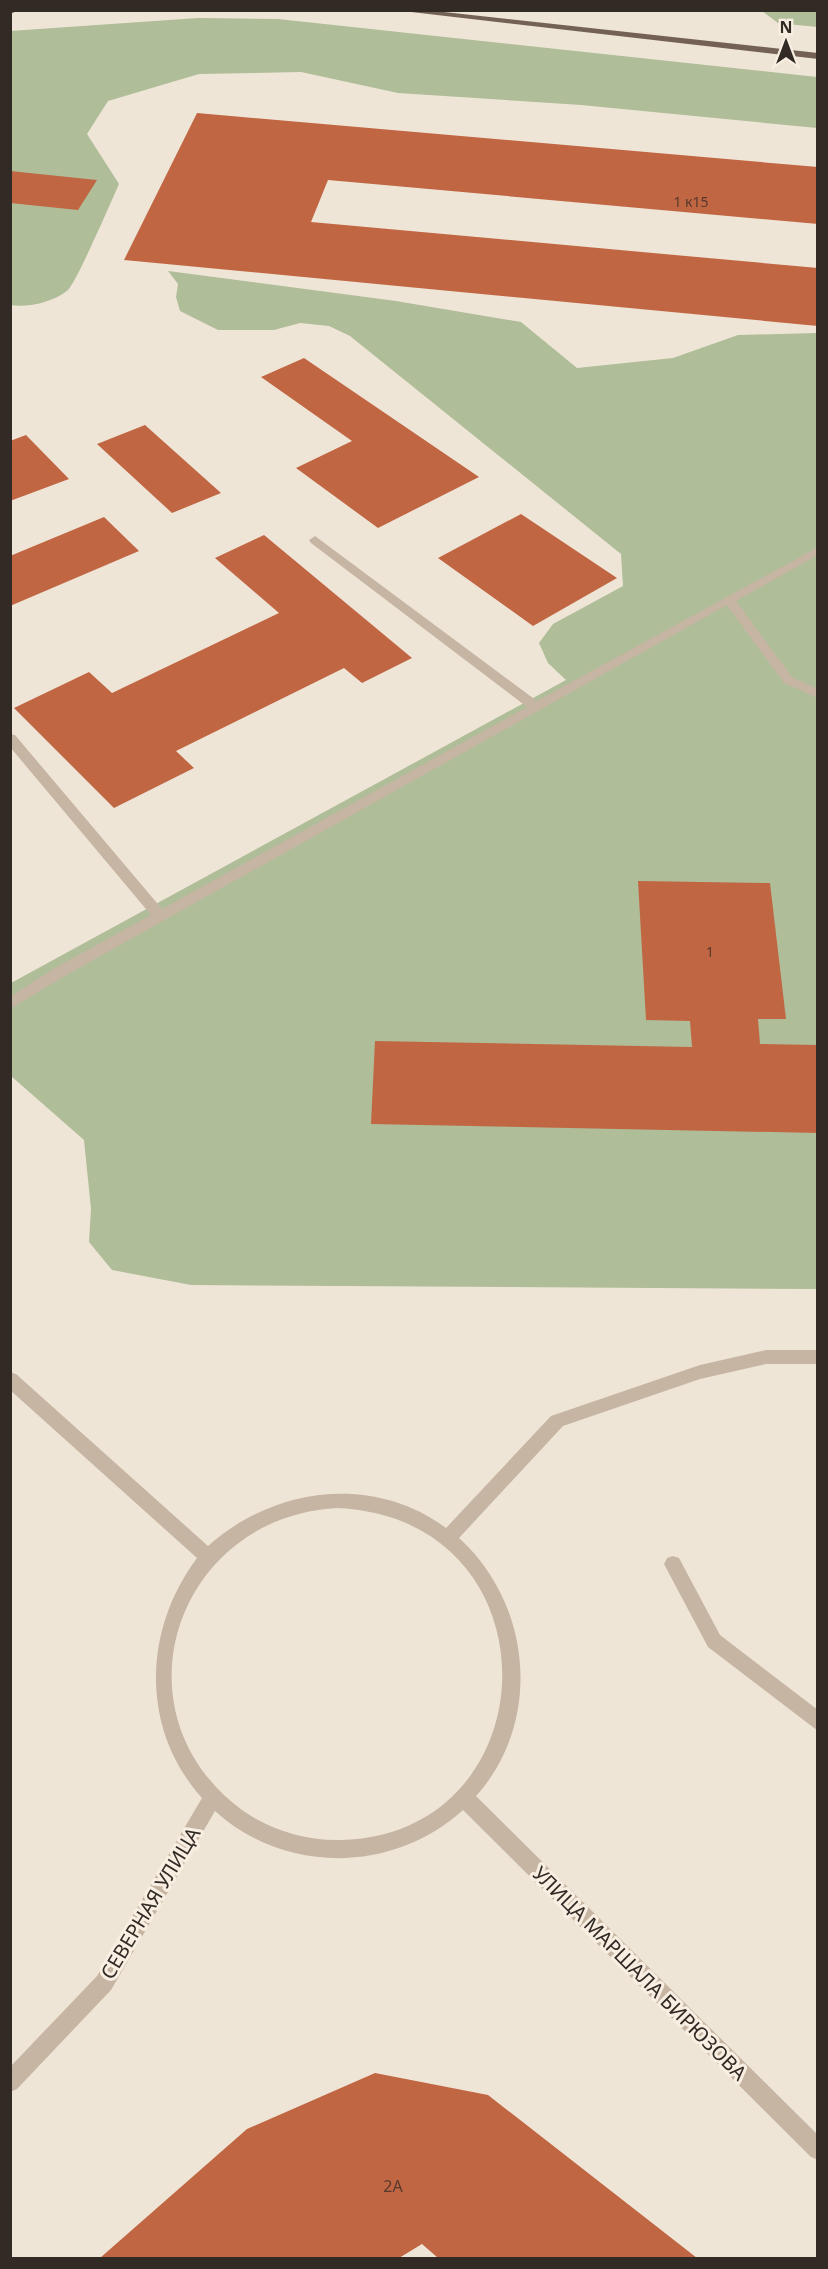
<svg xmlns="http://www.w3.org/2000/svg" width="828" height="2269" viewBox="0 0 828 2269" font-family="'Noto Sans',sans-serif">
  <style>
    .green { fill: #afbd98 }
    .building { fill: #c16643 }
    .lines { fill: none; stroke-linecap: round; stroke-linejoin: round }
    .minor { fill: #c6b5a3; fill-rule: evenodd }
    .major { fill: #746156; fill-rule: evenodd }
    .labels { text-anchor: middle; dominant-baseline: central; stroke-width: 6; stroke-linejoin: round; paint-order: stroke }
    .number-label { font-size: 14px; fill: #56392c }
    .near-number-label { font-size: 16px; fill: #56392c }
    .near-street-label { font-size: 20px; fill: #322a25; stroke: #f8efe2 }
  </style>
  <rect width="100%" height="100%" fill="#efe5d7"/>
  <path class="green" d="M762,11H817V27L778,23Z
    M198,18L278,19L817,77V128L581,105L398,93L301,72L199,74L108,101L87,134L119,184C111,202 77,281 68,290C54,302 28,308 10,305V31Z
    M168,271L396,301L521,322L577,368L673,358L738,335L817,333V1289L191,1285L112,1270L89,1242L91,1209L84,1140L11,1076V983L566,680L548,663L539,643L553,624L623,586L621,554L350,336L329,326L300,323L274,330H218L180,311L176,297L178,284Z"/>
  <path class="building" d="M197,113L818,167V224L328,180L311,222L818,268V326L124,260Z
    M10,171L97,180L78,210L10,203Z
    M304,358L479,477L378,528L296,468L352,441L261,377Z
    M145,425L221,493L172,513L97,444Z
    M26,435L69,479L10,501V441Z
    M521,514L617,578L533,626L438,558Z
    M104,517L139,551L10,606V556Z
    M264,535L412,658L362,683L344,668L176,751L194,768L114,808L14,708L89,672L112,693L279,613L215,558Z
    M638,881L770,883L786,1019H758L760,1044L818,1045V1133L371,1124L375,1041L692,1047L690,1021L646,1020Z
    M375,2073L488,2095L697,2258H438L422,2244L399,2258H100L247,2129Z"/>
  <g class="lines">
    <path class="minor" d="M315,536L537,701L818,547V555L736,601L792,677L818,689V698L784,683L727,605L63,977L10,1009V997L53,969L151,915L10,747V734L15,735L162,909L527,707L311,543L309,540Z
      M766,1350H818V1364H766L700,1379L563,1426L459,1538C532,1604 543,1722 476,1796L818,2135V2160L811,2157L463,1810C394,1873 285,1875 215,1811L111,1990L17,2089L10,2092V2067L97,1976L202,1798C140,1729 143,1630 197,1558L10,1390V1372L16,1374L208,1546C274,1487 373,1474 446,1528L551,1416L700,1365ZM338,1508C561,1519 552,1835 341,1840C306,1841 270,1830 242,1810C110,1712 176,1516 338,1508Z
      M673,1556L679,1558L720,1635L818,1710V1731L708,1647L664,1564L667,1558Z"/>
    <path class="major" d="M10,10H20L10,14Z
      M394,10H426L818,53V59Z"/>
  </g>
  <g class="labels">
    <g class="number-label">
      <text x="691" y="201">1 к15</text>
      <text x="710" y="951">1</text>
    </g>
    <g class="near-number-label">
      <text x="393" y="2186">2А</text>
    </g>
    <g class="near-street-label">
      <text transform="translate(150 1903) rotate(-59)">СЕВЕРНАЯ УЛИЦА</text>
      <text transform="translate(640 1973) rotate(45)">УЛИЦА МАРШАЛА БИРЮЗОВА</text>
    </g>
  </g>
  <rect width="828" height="2269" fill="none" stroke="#322a25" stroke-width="24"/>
  <g transform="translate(786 42)" stroke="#f8efe2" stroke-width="4.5" paint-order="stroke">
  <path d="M0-4.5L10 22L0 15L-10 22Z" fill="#322a25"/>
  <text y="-9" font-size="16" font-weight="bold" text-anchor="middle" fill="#322a25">N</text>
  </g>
</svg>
